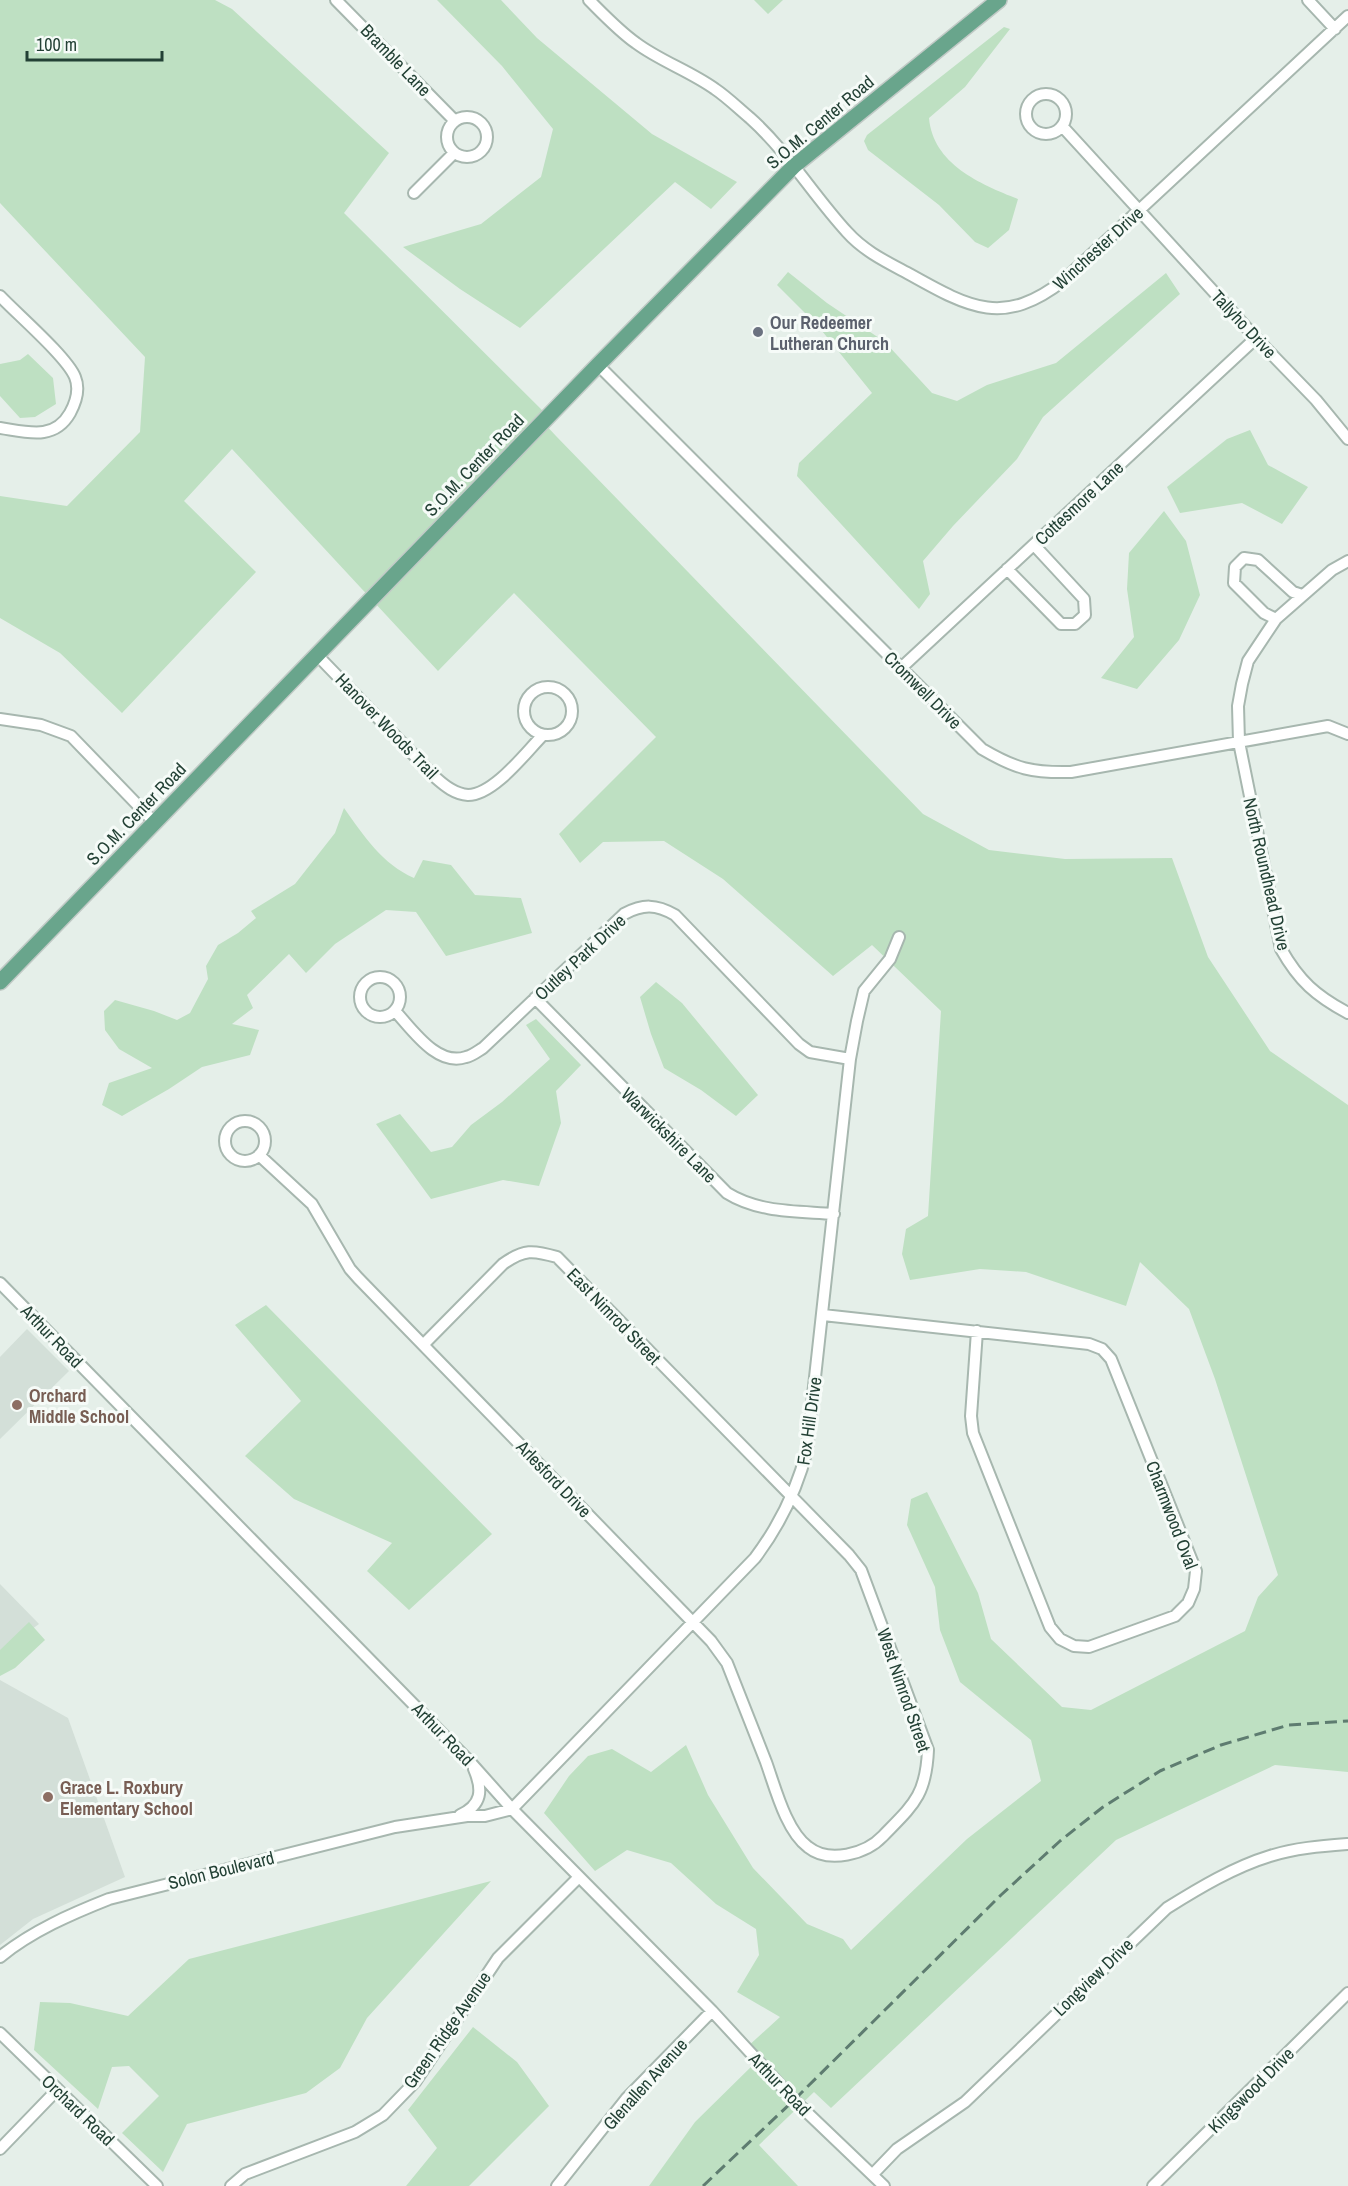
<svg xmlns="http://www.w3.org/2000/svg" width="1348" height="2186" viewBox="0 0 1348 2186" font-family="'Archivo Narrow',sans-serif">
  <style>
    .built { fill: #d3dfd8 }
    .green { fill: #bee0c2 }
    .lines { fill: none; stroke-linecap: round; stroke-linejoin: round }
    .street-casing { stroke: #a7b7af; stroke-width: 14 }
    .primary-casing { stroke: #c1cac6; stroke-width: 18 }
    .street { stroke: #fff; stroke-width: 10 }
    .primary { stroke: #69a58c; stroke-width: 15 }
    .rail { stroke: #5e7c70; stroke-width: 3; stroke-dasharray: 12 6; stroke-linecap: butt }
    .worship-dot { fill: #6b7280; stroke: #f6fbf8; stroke-width: 2 }
    .education-dot { fill: #8d6e63; stroke: #f6fbf8; stroke-width: 2 }
    .labels { text-anchor: middle; dominant-baseline: central; stroke-width: 6; stroke-linejoin: round; paint-order: stroke }
    .street-label { font-size: 18px; fill: #234135; stroke: #f6fbf8 }
    .worship-label { font-size: 18px; font-weight: bold; fill: #5b616d; stroke: #f6fbf8; text-anchor: start }
    .education-label { font-size: 18px; font-weight: bold; fill: #785e54; stroke: #f6fbf8; text-anchor: start }
  </style>
  <rect width="100%" height="100%" fill="#e5efe9"/>
  <path class="built" d="M27,1329L69,1371L0,1439V1357Z
    M0,1584L39,1624L0,1652Z
    M0,1680L68,1718L125,1877L33,1919L0,1945Z"/>
  <path class="green" d="M0,0H215L232,9L389,153L344,213L548,416L543,422L556,436L923,814L989,850L1065,859L1172,858L1208,957L1270,1051L1348,1105V1772L1275,1765L1116,1840L831,2108L814,2092L759,2145L798,2186H649L695,2122L757,2061L746,2048L780,2017L737,1992L759,1955L756,1929L716,1904L671,1863L627,1850L595,1871L544,1813L569,1776L588,1756L612,1749L651,1772L686,1745L708,1795L753,1868L807,1924L843,1939L851,1950L967,1839L1041,1781L1031,1740L960,1682L940,1630L935,1587L907,1525L911,1499L927,1492L978,1593L991,1639L1062,1707L1091,1710L1245,1631L1258,1597L1278,1575L1215,1379L1189,1309L1140,1262L1126,1306L1026,1272L980,1269L910,1280L902,1254L906,1229L928,1216L941,1011L872,945L833,976L723,879L664,841L603,842L580,863L559,834L656,737L514,593L438,671L232,449L184,501L256,572L122,713L60,653L0,618V496L67,506L140,432L145,357L0,203Z
    M437,0H501L537,38L652,134L737,182L711,209L675,182L520,328L460,289L403,247L481,224L541,177L553,129L502,66Z
    M754,0H783L768,14Z
    M1004,27L1010,29L965,87L929,118C933,164 980,184 1018,199L1009,230L988,248L975,242L939,205L868,150L864,141L867,135Z
    M788,272L827,303L885,342L932,393L957,401L987,385L1056,363L1166,273L1180,294L1043,417L1017,459L953,526L923,561L930,594L919,609L797,476L799,463L872,393L818,326L777,285Z
    M28,354L53,378L56,404L35,417L20,418L0,396V364L20,360Z
    M1250,430L1268,465L1308,487L1282,524L1242,503L1180,513L1167,487L1227,439Z
    M1164,511L1186,541L1200,595L1179,640L1137,689L1101,678L1134,637L1127,589L1129,553Z
    M344,808C364,836 382,864 414,878L423,860L451,865L475,895L521,898L532,933L446,956L416,912L386,910L335,944L306,973L289,954L247,995L253,1008L232,1024L259,1030L250,1055L202,1067L169,1089L122,1116L102,1105L109,1083L152,1068L119,1049L105,1030L104,1011L115,1000L154,1011L177,1020L190,1013L208,979L206,966L218,945L238,933L256,918L251,911L295,884L335,833Z
    M656,982L682,1003L758,1095L736,1116L701,1090L664,1068L651,1034L640,997Z
    M536,1019L581,1065L556,1091L561,1123L539,1186L503,1180L431,1199L376,1124L400,1114L431,1152L452,1147L471,1125L502,1102L550,1059L526,1025Z
    M266,1305L492,1534L409,1610L367,1571L392,1543L294,1499L245,1456L301,1401L235,1325Z
    M29,1622L45,1640L15,1668L0,1676V1650Z
    M491,1881L367,2018L340,2068L306,2093L187,2124L163,2172L122,2133L159,2096L129,2066L112,2067L98,2109L34,2050L40,2002L70,2003L128,2016L189,1959Z
    M473,2027L517,2062L549,2106L469,2186H406L437,2148L408,2110Z"/>
  <g class="lines">
    <g class="street-casing">
      <path id="street" d="M336,0L455,121
        M589,0C604,15 619,31 636,43C660,61 690,71 715,89C727,97 738,108 750,118C787,151 813,195 847,232C865,252 887,262 911,275C970,308 1004,327 1064,280L1348,16
        M1308,0L1335,29
        M1026 114a20 20 0 1 1 40 0a20 20 0 1 1-40 0Z
        M447 137a20 20 0 1 1 40 0a20 20 0 1 1-40 0Z
        M1062,126L1256,338L1316,400L1348,439
        M414,193L454,153
        M0,296C17,314 67,357 75,377C80,389 76,402 70,413C54,441 27,432 0,428
        M598,365L982,749C1016,769 1032,773 1071,772L1328,726L1348,734
        M1348,561L1332,570L1276,619L1248,661L1242,684L1238,706L1239,742L1281,949C1299,981 1316,996 1348,1013
        M1007,569L1061,624H1075L1085,615L1084,599L1034,545
        M1276,619L1264,613L1234,583L1235,567L1244,558L1258,560L1293,592L1302,595
        M318,656L436,778C445,786 455,794 468,795C494,795 526,752 543,735
        M901,668L1256,338
        M524 711a24 24 0 1 1 48 0a24 24 0 1 1-48 0Z
        M0,719L41,725L71,736L155,823
        M360 997a20 20 0 1 1 40 0a20 20 0 1 1-40 0Z
        M535,998L727,1193C759,1213 798,1211 834,1214
        M395,1011C412,1029 437,1067 466,1057C472,1056 478,1051 483,1048L624,914C643,904 656,904 675,915L799,1044L810,1052L850,1059
        M225 1141a20 20 0 1 1 40 0a20 20 0 1 1-40 0Z
        M259,1155L312,1204L350,1269L358,1278L711,1641L727,1663C740,1696 753,1729 766,1762C775,1787 786,1831 808,1847C829,1864 866,1854 883,1836C913,1805 926,1796 928,1750L861,1570L849,1555L557,1257C533,1250 524,1249 503,1264L423,1345
        M0,1283L471,1763L512,1809L712,2011L794,2100L884,2186
        M823,1315L1089,1344L1102,1349L1111,1359L1196,1571L1194,1589L1188,1603L1175,1616L1089,1647L1074,1646L1060,1639L1050,1627L973,1433L971,1416L977,1331
        M512,1809L755,1558C779,1526 797,1490 807,1450L850,1059L857,1021L864,991L890,959L899,937
        M460,1815C482,1805 483,1790 474,1769
        M0,1957C32,1931 71,1914 109,1899L395,1827L467,1816H485L512,1809
        M0,2033L157,2186
        M0,2149L57,2090
        M873,2174L897,2149L965,2102L1167,1908C1199,1888 1234,1867 1270,1856C1295,1848 1322,1846 1348,1844
        M231,2186L245,2174L355,2132L383,2115L415,2082L498,1958L579,1877
        M557,2186L626,2099L712,2011
        M1153,2186L1348,1993"/>
    </g>
    <g class="primary-casing">
      <path id="primary" d="M0,982L598,365L794,166L999,0"/>
    </g>
    <use href="#street" class="street"/>
    <use href="#primary" class="primary"/>
    <path class="rail" d="M703,2186L794,2100L1001,1895L1060,1841L1103,1807L1160,1771L1221,1745L1289,1725L1348,1721"/>
  </g>
  <circle class="worship-dot" cx="758" cy="332" r="6"/>
  <g class="education-dot">
    <circle cx="17" cy="1405" r="6"/>
    <circle cx="48" cy="1797" r="6"/>
  </g>
  <g class="labels">
    <g class="street-label">
      <text transform="translate(396 60) rotate(46)">Bramble Lane</text>
      <text transform="translate(820 122) rotate(-40)">S.O.M. Center Road</text>
      <text transform="translate(1098 248) rotate(-42)">Winchester Drive</text>
      <text transform="translate(1244 324) rotate(47)">Tallyho Drive</text>
      <text transform="translate(474 465) rotate(-46)">S.O.M. Center Road</text>
      <text transform="translate(1079 503) rotate(-43)">Cottesmore Lane</text>
      <text transform="translate(923 690) rotate(45)">Cromwell Drive</text>
      <text transform="translate(387 726) rotate(46)">Hanover Woods Trail</text>
      <text transform="translate(136 814) rotate(-46)">S.O.M. Center Road</text>
      <text transform="translate(1267 874) rotate(77)">North Roundhead Drive</text>
      <text transform="translate(580 957) rotate(-43)">Outley Park Drive</text>
      <text transform="translate(669 1135) rotate(45)">Warwickshire Lane</text>
      <text transform="translate(614 1316) rotate(46)">East Nimrod Street</text>
      <text transform="translate(52 1336) rotate(46)">Arthur Road</text>
      <text transform="translate(809 1421) rotate(-82)">Fox Hill Drive</text>
      <text transform="translate(554 1479) rotate(46)">Arlesford Drive</text>
      <text transform="translate(1172 1515) rotate(69)">Charmwood Oval</text>
      <text transform="translate(904 1690) rotate(71)">West Nimrod Street</text>
      <text transform="translate(443 1734) rotate(46)">Arthur Road</text>
      <text transform="translate(221 1870) rotate(-14)">Solon Boulevard</text>
      <text transform="translate(1093 1977) rotate(-44)">Longview Drive</text>
      <text transform="translate(447 2030) rotate(-55)">Green Ridge Avenue</text>
      <text transform="translate(645 2084) rotate(-48)">Glenallen Avenue</text>
      <text transform="translate(780 2084) rotate(46)">Arthur Road</text>
      <text transform="translate(1251 2090) rotate(-45)">Kingswood Drive</text>
      <text transform="translate(78 2110) rotate(44)">Orchard Road</text>
    </g>
    <g class="worship-label">
      <text x="770" y="322">Our Redeemer<tspan x="770" dy="21">Lutheran Church</tspan></text>
    </g>
    <g class="education-label">
      <text x="29" y="1395">Orchard<tspan x="29" dy="21">Middle School</tspan></text>
      <text x="60" y="1787">Grace L. Roxbury<tspan x="60" dy="21">Elementary School</tspan></text>
    </g>
  </g>
  <path d="M27 51v9h135v-9" fill="none" stroke="#234135" stroke-width="3"/>
  <text x="36" y="51" font-size="18" fill="#234135" stroke="#f6fbf8" stroke-width="4.5" paint-order="stroke">100 m</text>
</svg>
